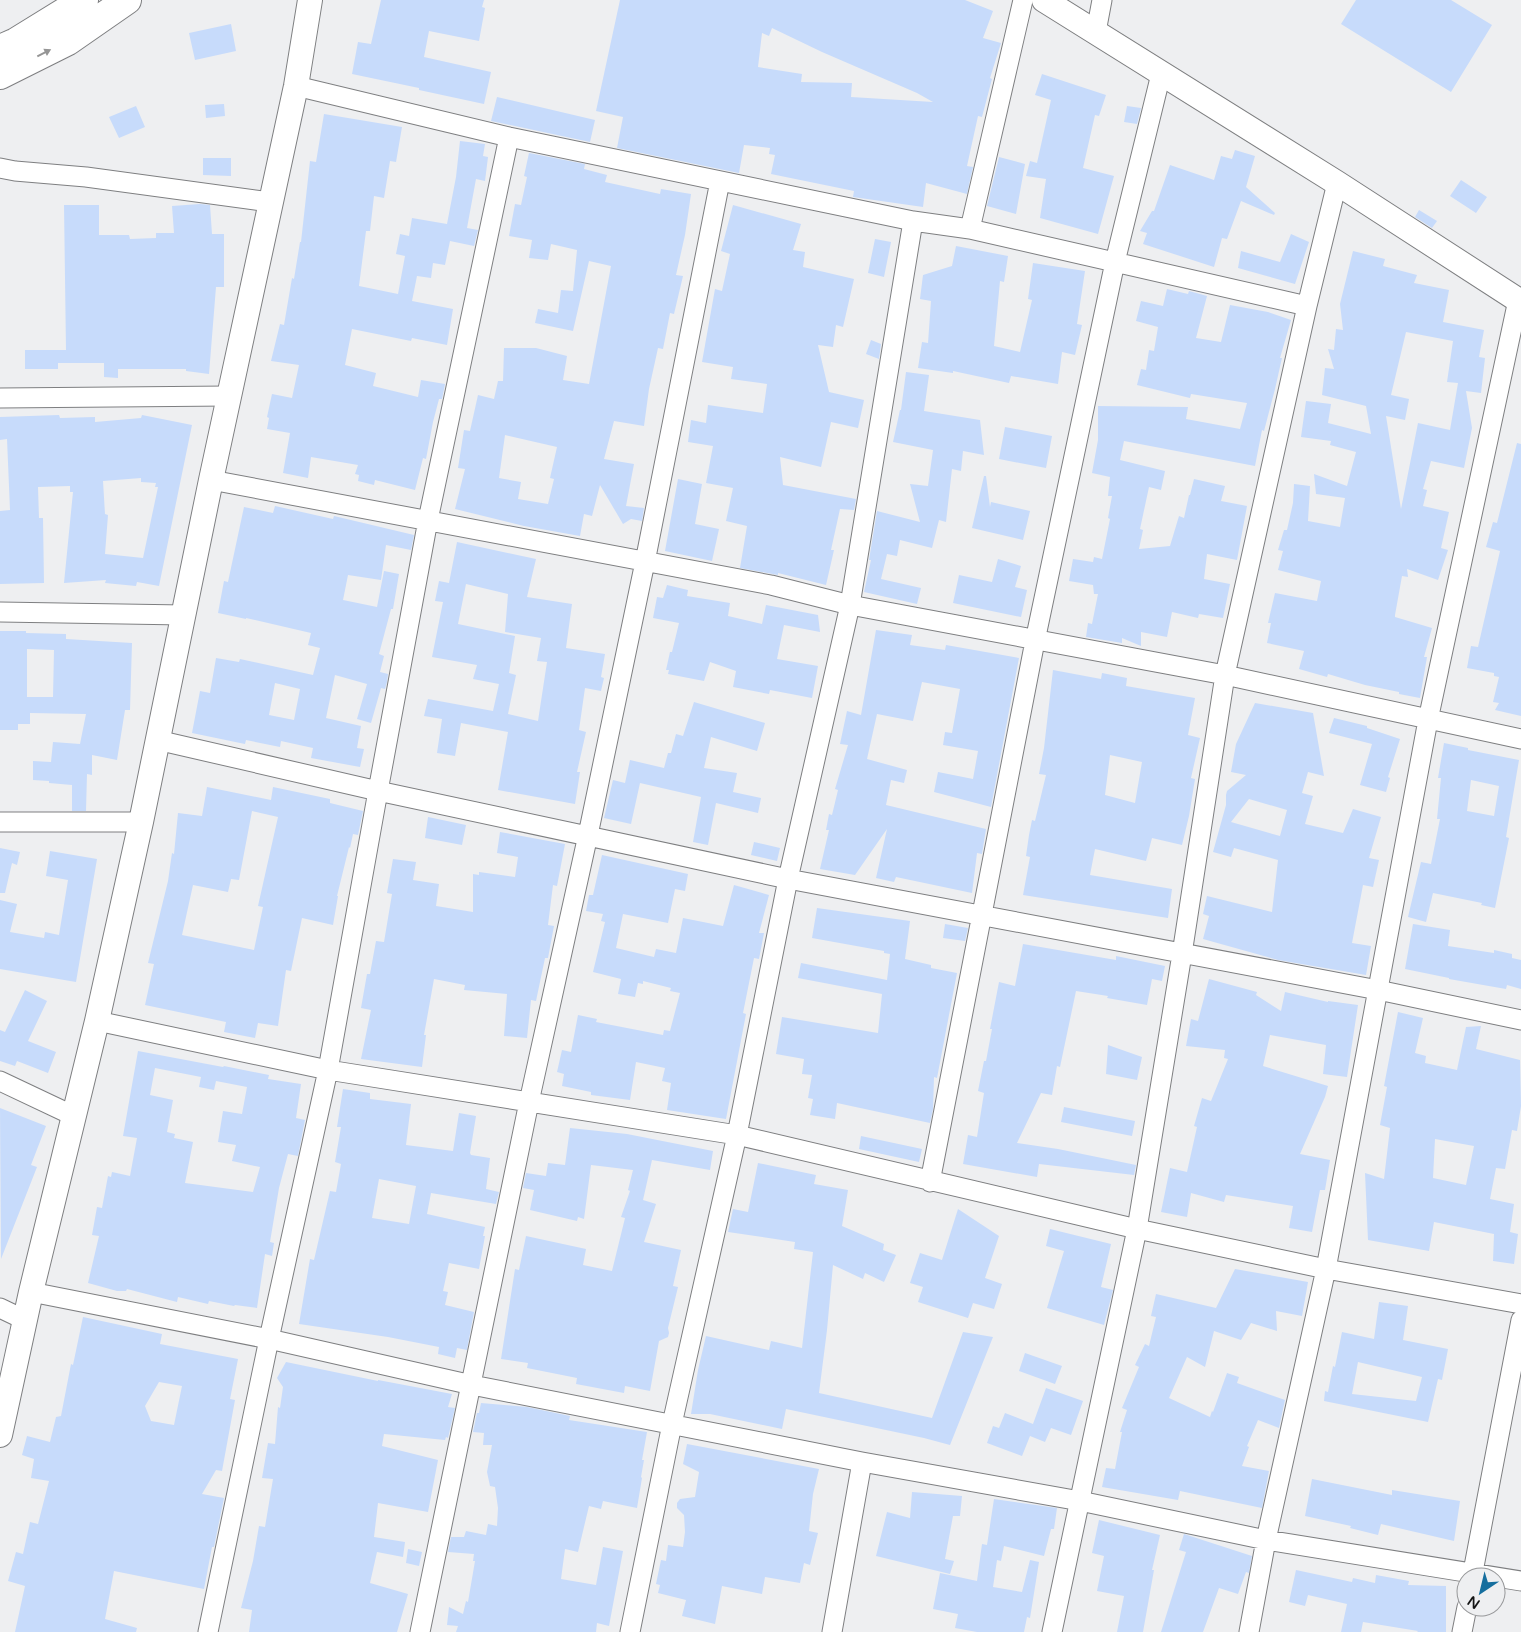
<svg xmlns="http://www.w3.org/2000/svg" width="1521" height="1632" viewBox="0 0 1521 1632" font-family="'Varela Round',sans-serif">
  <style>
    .building { fill: #c7dbfb; fill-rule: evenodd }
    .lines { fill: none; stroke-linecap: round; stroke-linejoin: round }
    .minor-casing { stroke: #7e7f81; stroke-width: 21 }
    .tertiary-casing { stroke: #7e7f81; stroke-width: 26 }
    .secondary-casing { stroke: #7e7f81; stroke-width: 30 }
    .minor { stroke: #fff; stroke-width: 19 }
    .tertiary { stroke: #fff; stroke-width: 24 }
    .secondary { stroke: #fff; stroke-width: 28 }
    .oneway { fill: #959595 }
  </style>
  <rect width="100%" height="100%" fill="#eeeff1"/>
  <path class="building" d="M381,0H484L482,7L485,8L479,41L429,31L424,57L491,72L484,104L419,90V88L352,74L358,42L371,44Z
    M620,0H965L993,11L983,38L1001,43L990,78L992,79L982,117L978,116L967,166L973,167L967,194L926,183L923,207L853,197L854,191L771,174L775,155L769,154L770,148L744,145L739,173L617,148L623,117L596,111ZM772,28L822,52L917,93L933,102L851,97L852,83L801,82L802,74L758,67L762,33L769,36Z
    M1356,0H1451L1492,25L1451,92L1341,24Z
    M231,24L236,51L195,60L189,33Z
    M1042,74L1106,95L1099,116L1095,115L1083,168L1114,176L1098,234L1040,218L1046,179L1026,176L1030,161L1037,163L1051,100L1035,95Z
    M497,97L595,120L590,142L491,121Z
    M224,104L225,116L206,118L205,105Z
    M136,106L145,127L119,138L109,117Z
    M1127,106L1141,108L1137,124L1124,122Z
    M324,114L402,127L396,162L390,161L384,198L374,196L370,231H366L359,286L398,294L405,256L396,254L400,234L409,236L412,218L447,224L456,177L460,141L485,144L483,156L488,157L485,181L476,179L467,228L478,230L474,246L450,241L445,265L433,263L431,278L417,276L412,301L453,309L447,345L412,338L411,341L352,329L345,365L376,373L373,386L418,397L421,380L445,384L442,399H439L433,422L426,459L423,458L415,490L375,480L374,485L358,481L359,475L355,474L358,465L311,457L308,478L283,473L290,433L267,429L269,418L267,417L272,394L292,398L299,365L271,361L280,324L284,325L292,278L294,279L300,242H301L310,161L316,162Z
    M1235,150L1255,156L1246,187L1275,213L1274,215L1241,201L1227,239L1222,238L1214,267L1143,244L1147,233L1140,231L1152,211H1154L1170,165L1214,180L1221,156L1232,159Z
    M529,153L585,164L584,169L607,175L605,182L660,194L661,189L691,194L685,235L676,275L683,276L674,314L670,313L663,349L658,348L649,389L644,426L614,421L604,459L634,464L626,506L644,508L642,521L631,519L623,524L600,485L592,516L584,514L580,536L524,526L455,509L465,469L458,468L464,430L470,431L478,395L494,399L498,381H503L504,348H536L567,356L563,380L589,384L611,266L589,261L573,331L535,323L538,309L558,313L561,290L573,291L577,250L551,244L548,260L529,258L532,240L509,236L515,204L521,205L527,177L524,176ZM505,435L557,447L550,478L554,479L548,504L518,499L521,482L499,478Z
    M999,157L1025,164L1016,214L987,206Z
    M203,158H231V176L203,175Z
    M1461,180L1487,197L1476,213L1450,196Z
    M200,204L210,205L212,234H224V287H216L209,374L186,371V369H118V378L104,377V363H58V369H25V350H66L64,205H99V235H129L130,239L156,238V233H174L172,206Z
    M733,205L801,224L793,250L805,252L803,267L854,279L843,327L836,325L833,347L818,345L829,392L864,400L858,428L831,422L821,467L780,457L783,485L856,499L854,510L840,509L831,550H834L826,585L778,573V575L740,568L747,526L726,521L733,488L706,483L713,446L688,442L691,420L706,423L708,405L763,413L767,384L731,379L733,367L702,362L715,289L722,291L730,254L721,251Z
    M1419,210L1437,221L1432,228L1415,217Z
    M1291,234L1309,242L1295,284L1238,268L1241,251L1280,262Z
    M875,239L891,242L884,277L868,273Z
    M956,246L1008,256L1004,282L1000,281L994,346L1020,352L1032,300L1028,299L1033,263L1085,271L1077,324L1082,325L1075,355L1062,352L1058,384L1011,376L1009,383L953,371V373L918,368L922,342L928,343L931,301L920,299L923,275L952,266Z
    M1353,251L1385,259L1383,266L1417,275L1414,283L1449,290L1443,322L1484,330L1479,357L1485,358L1481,393L1466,391L1472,428L1464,468L1431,461L1423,489L1427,490L1423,506L1449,512L1441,548L1448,550L1438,580L1407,569L1408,577L1402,576L1395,615V617L1432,628L1424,657H1427L1420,698L1399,694V692L1365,685L1328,674L1327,677L1299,669L1304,651L1267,643L1271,623H1268L1275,593L1317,601L1321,581L1278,570L1283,551L1278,550L1284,530H1287L1293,503L1294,484L1310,486L1308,521L1340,527L1345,498L1316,494L1314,474L1347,486L1356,452L1330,445L1331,441L1301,437L1306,401L1331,404L1328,423L1371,434L1366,406L1322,395L1325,368L1334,369L1328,349L1334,350L1336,329L1343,330L1340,304ZM1406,332L1453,341L1447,382L1458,383L1450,430L1418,423L1401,509L1386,416L1405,420L1409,399L1391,395Z
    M1167,289L1188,294L1189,291L1207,296L1196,338L1221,342L1230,305L1268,312L1291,320L1280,358H1282L1275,389L1264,431L1262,430L1255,466L1124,441L1120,460L1165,471L1161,490L1149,487L1140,529L1143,530L1139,549L1170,546L1179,516L1184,518L1189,495H1190L1194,479L1225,486L1221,501L1247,506L1237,560L1207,554L1204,579L1230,584L1223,618L1199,614L1198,618L1172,612L1167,637L1141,632V646L1122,638V643L1086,637L1088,623L1092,624L1098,594H1094L1093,585L1069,581L1073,559L1093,562L1094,557L1102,559L1110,519L1108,518L1112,496H1108L1110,477L1092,473L1098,440V406L1188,407L1186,419L1240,429L1247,403L1191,394L1190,398L1137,385L1141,369L1146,370L1149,350L1154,351L1158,327L1136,321L1141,301L1163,306Z
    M871,340L881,344L879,359L866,354Z
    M906,372L929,375L924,411L980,420L984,455L963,451L961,471L952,469L946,522L939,520L932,548L900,540L897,556L887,554L881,579L921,588L917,604L864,592L871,560H869L877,511L920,522L910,484L928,486L933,450L893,442L900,410H901Z
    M59,415L60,418L95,417V422L141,418L142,415L192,425L159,586L137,582L136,586L105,583L106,580L64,583L73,492H70V486L38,487L39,518H43L44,583L0,584V511L10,510L7,439L0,440V417ZM141,478V482L156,483L155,487H158L143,558L105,554L108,515L105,514L103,481Z
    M1005,427L1052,436L1046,468L999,459Z
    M1517,443L1521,444V716L1495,710L1499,703L1493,702L1499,677L1494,676V673L1467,668L1471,646L1478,647L1500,551L1486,547L1493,522L1497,523Z
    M984,476H986L990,507L991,502L1030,511L1023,540L972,528Z
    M678,479L702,484L695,524L719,529L712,561L665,551Z
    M275,506L333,519L334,516L414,535L411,550L386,545L381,580L348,575L343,600L377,607L384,571L399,574L393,609H391L379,654L384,656L380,672L388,674L387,682L385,689L381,688L371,723L357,719L367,684L335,675L326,718L361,726L357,748L364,749L360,767L311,758L313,748L281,741L280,747L246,740L245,744L192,733L200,691L210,693L216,658L239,662L240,659L313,675L320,648L308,645L311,633L246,618V619L218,613L224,581L228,582L244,507L273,513ZM275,683L300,689L294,720L269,715Z
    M457,542L536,559L527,597L572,604L566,648L605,654L601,677L604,678L601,691L585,688L579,730L586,732L577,772H580L575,804L498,790L508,732L461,723L455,756L437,753L442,719L424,716L428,699L493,711L499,684L473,679L477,665L432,657L443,602L435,601L439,581L449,583ZM466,584L508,594L505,632L541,638L537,661L547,662L538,721L508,714L516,675L509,673L515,636L458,624Z
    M998,559L1021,566L1015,587L1027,590L1021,617L953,603L959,575L992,582Z
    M667,585L688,590L687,596L730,603L728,616L762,624L766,605L818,615L820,632L784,625L777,659L818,666L812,698L770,690L769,694L733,687L736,671L710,662L704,681L668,674L669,670H666L670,652H672L679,623L653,618L657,597L663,598Z
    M876,630L912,635L910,645L945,650L946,645L1019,658L991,807L934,792L938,772L973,779L978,751L943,745L945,732L952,733L960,689L922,682L913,721L877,714L867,759L907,770L904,783L891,780L886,805L986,829L982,854L977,853L972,893L896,877L894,882L876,878L887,829L855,875L820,869L829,830H826L829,814L832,815L838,790L835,789L848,745L840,744L847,711L861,715Z
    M0,631H26V633L66,634V639L132,643L130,710H125L117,760L92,755V775L87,774L86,811H72V785L49,783V781L33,780V761L51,762L53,742L80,744L86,714L30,713V724H18V730H0ZM27,649L54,650L53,697H27Z
    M1053,670L1101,679L1102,673L1127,678L1126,686L1195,698L1188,735L1200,738L1191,778L1195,779L1189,816L1182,845L1152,838L1146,861L1095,849L1090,875L1172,889L1168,918L1023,895L1030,857L1026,856L1029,835L1032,820L1035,821L1046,775L1039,774L1044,748ZM1110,755L1142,762L1135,803L1105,795Z
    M694,702L765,723L757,751L711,737L704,768L737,773L733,792L761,798L758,813L716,803L708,845L693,842L701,797L640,783L631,824L604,818L613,780L625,783L630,760L664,768L668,753H671L676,734L683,736Z
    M1255,703L1313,713L1324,776L1308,772L1302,793L1313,796L1305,824L1343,833L1353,809L1381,817L1369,858L1379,860L1373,887L1363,885L1352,943L1371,946L1366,975L1278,960L1203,939L1209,916L1203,914L1207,896L1272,912L1278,860L1234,848L1231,857L1213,852L1226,805V795L1227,791L1246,775L1231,772L1236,744ZM1249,799L1287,810L1280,836L1231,822Z
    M1334,718L1367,726V728L1400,739L1388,777L1390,778L1386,792L1360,785L1372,744L1329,733Z
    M1444,743L1468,748V750L1519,760L1506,837L1509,838L1495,908L1481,905L1482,903L1433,893L1426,922L1408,917L1421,862L1431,864L1440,819H1437L1441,778H1438ZM1471,780L1499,786L1494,816L1467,811Z
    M207,787L271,800L273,787L330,799V803L363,811L358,835L353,834L350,848L349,847L337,896H338L333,925L302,918L291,971L286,970L278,1026L258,1023L255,1038L224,1032L226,1022L145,1005L154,964L148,963L168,881L172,853L174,854L178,813L202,816ZM252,811L278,817L258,906L263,907L254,950L182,935L193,885L228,892L231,879L239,880Z
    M428,817L466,825L462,845L425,838Z
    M500,832L565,844L557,886L553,885L548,925L554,926L548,958H545L536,1001L531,1000L527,1038L504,1036L507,994L464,990L465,985L434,979L424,1035H426L422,1067L361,1059L371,1010L361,1008L367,974H370L376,941L384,942L392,894L387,893L393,859L416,862L413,880L439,884L436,906L473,912V874L479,875V872L515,877L518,857L497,853Z
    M754,842L780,848L777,861L751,855Z
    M0,848L20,852L17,865L12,863L5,893H0Z
    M50,851L97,859L76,982L0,969V900L17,904L10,932L44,938L45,932L59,935L68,880L46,876Z
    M602,855L688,874L685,891L675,889L668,923L623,914L616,948L654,957L656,949L676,953L683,918L723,926L734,885L769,895L759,933H764L759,959L754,958L743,1013L746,1014L726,1119L667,1110L671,1083L662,1081L665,1068L636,1062L630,1100L591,1095V1092L562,1086L564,1074L557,1072L562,1050L571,1052L578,1015L597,1019L596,1022L663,1035L664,1030L670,1031L680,993L670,991L671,988L643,981V984L638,983L635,997L618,994L621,979L593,972L605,922L601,921L603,914L586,911L589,895H593Z
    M817,908L910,921L905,959L931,965V968L957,973L937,1078L934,1077L933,1109L930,1123L837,1103L835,1119L810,1115L813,1099L808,1098L812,1075L802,1074L804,1059L776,1054L782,1017L878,1033L882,994L798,978L801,963L887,980L890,954L884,953V951L812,938Z
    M945,924L968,928L965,941L943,938Z
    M1413,924L1450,930L1448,946L1494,953V950L1512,954V958L1521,960V989L1507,985L1506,989L1449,979V978L1405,969Z
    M1023,944L1116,960V956L1165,966L1162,981L1152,979L1147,1005L1107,998L1108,996L1076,991L1060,1067L1057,1066L1052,1095L1041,1093L1017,1143L1058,1149L1136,1165L1134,1175L1039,1164L1037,1177L963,1164L968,1135L977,1137L984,1093L978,1091L984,1061H986L992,1029H990L999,982L1015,986Z
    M1209,979L1257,992L1256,995L1281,1011L1285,992L1328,1002V1001L1358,1005L1347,1077L1323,1074L1326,1045L1270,1035L1263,1066L1328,1086L1325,1097L1300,1154L1330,1160L1325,1190H1320L1312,1232L1289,1228L1293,1206L1226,1195L1224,1202L1191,1193L1187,1217L1161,1212L1170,1168L1187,1172L1197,1127L1194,1126L1202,1098L1211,1101L1228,1059L1224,1058L1225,1050L1186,1046L1191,1019L1198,1021Z
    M25,990L47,1001L28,1041L56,1052L48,1073L17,1061L15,1066L0,1061V1030L5,1032Z
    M1398,1012L1423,1018L1415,1053L1426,1056L1425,1063L1457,1070L1466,1027L1481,1026L1476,1049L1520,1060L1521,1106L1517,1131L1512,1130L1505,1169L1496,1168L1490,1199L1514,1204L1510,1232L1518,1234L1514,1264L1493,1261L1494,1234L1434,1222L1429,1251L1368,1240L1365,1173L1384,1179L1390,1128L1380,1125L1387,1087L1384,1086ZM1435,1139L1474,1146L1466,1185L1433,1178Z
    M1108,1045L1142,1057L1137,1080L1106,1074Z
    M138,1051L223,1067L224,1066L269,1075L268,1079L301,1084L296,1118L305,1120L298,1156L288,1154L279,1188L270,1242L274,1243L272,1256L265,1254L257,1308L235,1305L234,1306L209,1301L208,1304L178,1297L177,1302L127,1289L126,1291H117L88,1283L99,1236L92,1235L97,1207L102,1208L108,1176L111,1177L112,1172L130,1176L137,1138L123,1136ZM155,1068L201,1077L199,1087L214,1090L216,1081L247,1087L242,1114L223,1111L218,1142L236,1145L232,1161L260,1167L253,1192L185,1183L193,1142L174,1138L175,1134L167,1132L173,1100L150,1095Z
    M343,1089L370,1093V1099L411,1104L406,1145L453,1151L459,1113L476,1116L470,1153L471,1155L490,1158L486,1189L499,1192L496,1204L431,1193L427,1214L485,1227L483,1236H485L479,1269L449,1263L443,1291L448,1292L445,1305L474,1312L467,1350L457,1348L455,1358L438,1354L439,1347L388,1337L299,1324L310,1259L314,1260L330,1191L336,1192L341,1164L335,1162L341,1127H337ZM379,1179L416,1186L409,1224L372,1218Z
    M1064,1107L1135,1121L1132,1136L1061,1122Z
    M0,1108L46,1126L31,1165L37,1167L1,1259Z
    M570,1128L627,1134L713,1151L710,1170L652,1160L643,1200L656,1204L644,1242L681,1250L673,1286L678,1287L668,1328L669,1333L668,1337L659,1341L650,1391L625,1386L624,1393L576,1384L577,1378L527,1368L528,1363L501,1359L515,1269L519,1270L526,1236L586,1249L583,1265L612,1271L625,1218L621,1217L630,1191L628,1190L633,1170L591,1165L584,1219L578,1217L577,1221L530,1210L534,1190L523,1188L526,1173L546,1176L548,1163L565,1165Z
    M861,1136L922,1149L919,1162L859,1149Z
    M758,1163L816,1175L814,1184L848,1190L842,1226L884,1244L883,1250L896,1255L884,1282L865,1273L863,1279L833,1265L827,1330L819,1393L932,1418L963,1332L993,1337L950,1445L924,1438L786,1409L782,1429L710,1414H691L698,1370L706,1336L769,1350L771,1341L802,1348L813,1252L794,1249L795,1242L728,1232L733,1209L748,1212Z
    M958,1209L999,1236L985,1278L1002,1284L994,1309L973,1303L968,1318L918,1302L923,1287L910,1283L920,1253L942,1260Z
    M1050,1229L1111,1244L1101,1287L1113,1290L1104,1325L1047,1308L1064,1251L1046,1246Z
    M1235,1269L1308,1282L1302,1316L1276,1311L1277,1331L1251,1323L1241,1340L1214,1331L1205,1367L1187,1357L1169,1398L1210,1417L1212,1411L1213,1412L1227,1373L1239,1377L1237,1383L1285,1400L1279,1428L1258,1420L1247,1446L1249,1447L1242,1466L1269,1471L1262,1508L1180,1491L1178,1500L1102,1487L1106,1468L1115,1469L1122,1432H1120L1127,1410L1122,1408L1139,1367L1135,1365L1145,1344L1149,1346L1156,1317L1151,1316L1156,1294L1216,1308Z
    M1379,1302L1408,1306L1403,1340L1448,1349L1442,1380L1438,1379L1428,1422L1324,1401L1325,1391L1328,1392L1333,1366L1335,1367L1342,1332L1374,1339ZM1358,1362L1422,1377L1416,1401L1352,1394Z
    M83,1317L162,1334L160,1344L238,1359L230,1399L235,1400L222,1471L216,1470L202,1494L224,1498L214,1547H212L204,1589L114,1571L105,1619L137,1628L136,1632H15L25,1586L8,1581L16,1552L23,1554L30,1522L38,1524L49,1481L31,1478L34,1459L22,1455L27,1436L50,1442L56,1417L61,1416L71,1364L73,1365ZM159,1382L182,1386L174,1425L151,1421L145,1406Z
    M1025,1353L1062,1366L1055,1384L1019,1371Z
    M286,1362L378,1381V1380L452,1394L448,1407L455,1408L448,1438L446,1437L445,1440L384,1434L382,1446L438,1460L428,1512L378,1503L374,1537L405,1542L403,1557L377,1552L370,1583L408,1594L397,1632H249L252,1610L241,1608L253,1561L259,1526L265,1527L273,1479L262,1478L268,1443L275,1444L278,1407L280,1408L283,1387L277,1378Z
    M1046,1388L1083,1401L1071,1435L1051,1428L1045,1442L1030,1436L1022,1456L987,1443L993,1426L999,1428L1005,1413L1033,1424Z
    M481,1403L527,1407L570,1416L569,1420L647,1432L642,1460H644L641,1477L642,1478L637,1508L603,1501L601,1509L589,1506L578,1552L565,1549L561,1579L596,1585L603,1547L623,1551L609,1626L597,1623L596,1632H456L458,1626L447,1625L449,1607L463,1614L466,1601L468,1602L475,1561H473L474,1554L448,1552L451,1537H464L466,1531L486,1535L488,1524L497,1526L498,1508L495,1487L490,1486L487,1472L492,1445H483L484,1433L473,1432L477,1413H479Z
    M687,1444L819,1469L813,1494L809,1531L818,1533L810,1565L804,1563L800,1583L765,1577L762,1594L722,1586L715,1624L682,1616L686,1600L658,1593L660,1585L656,1584L661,1560L666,1561L668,1545L683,1547L685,1532L684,1515L677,1508V1503L680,1499L695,1497L699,1472L683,1464Z
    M1312,1479L1392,1495V1490L1460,1501L1454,1541L1381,1524L1378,1535L1350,1528L1351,1526L1305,1516Z
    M912,1492L962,1496L960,1516H953L945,1559L954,1561L950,1574L876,1556L887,1512L910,1518Z
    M994,1499L1057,1508L1054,1529H1051L1044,1556L1004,1546L1001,1561L997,1560L993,1587L1022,1592L1030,1560L1039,1562L1030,1618L1027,1617L1024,1632H977L955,1628L958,1614L933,1609L940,1573L977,1581L982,1544L987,1545Z
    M1099,1520L1160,1535L1152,1570H1154L1143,1632H1117L1124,1596L1097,1591L1104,1556L1092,1553Z
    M1184,1534L1252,1556L1249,1573L1246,1572L1238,1594L1219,1588L1203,1632H1161L1186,1552L1179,1550Z
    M408,1549L422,1552L419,1566L406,1563Z
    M1296,1570L1352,1582L1353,1578L1375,1583L1376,1575L1409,1581L1408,1585L1446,1586V1632H1417L1418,1631L1363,1622L1361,1632H1341L1347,1604L1308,1595L1305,1606L1289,1602Z"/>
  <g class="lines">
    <g class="minor-casing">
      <path id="minor" d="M1096,32L1102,0
        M296,86L509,137L913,221L970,229L1307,306
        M0,168L15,171L86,177L270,202
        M970,229L1023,0
        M0,398L229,396
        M211,480L771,585L850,605L1225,675L1521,739
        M0,612L184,615
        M157,740L378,791L788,879L1378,990L1521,1020
        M0,822H141
        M97,1021L328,1070L737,1135L1137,1229L1326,1269L1521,1304
        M0,1081L74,1116
        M930,1182L1035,641L1115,262L1161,74
        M31,1292L269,1339L472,1385L862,1462L1080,1501L1266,1540L1521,1581
        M0,1308L25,1320
        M1472,1577L1521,1320
        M208,1632L269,1339L328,1070L378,791L428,520L509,137
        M420,1632L529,1102L588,835L645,562L720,181
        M630,1632L672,1424L737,1135L788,879L850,605L913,221
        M832,1632L862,1462
        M1052,1632L1137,1229L1182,954L1225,675L1307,306L1337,183
        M1249,1632L1266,1540L1326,1269L1428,720L1518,300
        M1462,1632L1467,1607"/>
    </g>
    <g class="tertiary-casing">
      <path id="tertiary" d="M1044,0L1337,183L1521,302
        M0,1435L31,1292L97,1021L141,822L211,480L296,86L310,0"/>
    </g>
    <g class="secondary-casing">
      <path id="secondary" d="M0,49L16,42L84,0
        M0,75L68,41L127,0"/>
    </g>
    <use href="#minor" class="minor"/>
    <use href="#tertiary" class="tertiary"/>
    <use href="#secondary" class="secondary"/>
  </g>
  <defs><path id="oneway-solid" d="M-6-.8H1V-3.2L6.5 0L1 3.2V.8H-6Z" transform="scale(1.25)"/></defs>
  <use class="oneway" href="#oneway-solid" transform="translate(44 53) rotate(-27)"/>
  <g transform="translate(1481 1592) rotate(215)"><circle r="24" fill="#eeeff1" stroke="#969799"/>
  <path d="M0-4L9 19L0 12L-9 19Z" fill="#156e9e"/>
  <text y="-8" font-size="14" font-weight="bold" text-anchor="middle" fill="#131414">N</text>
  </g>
</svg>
